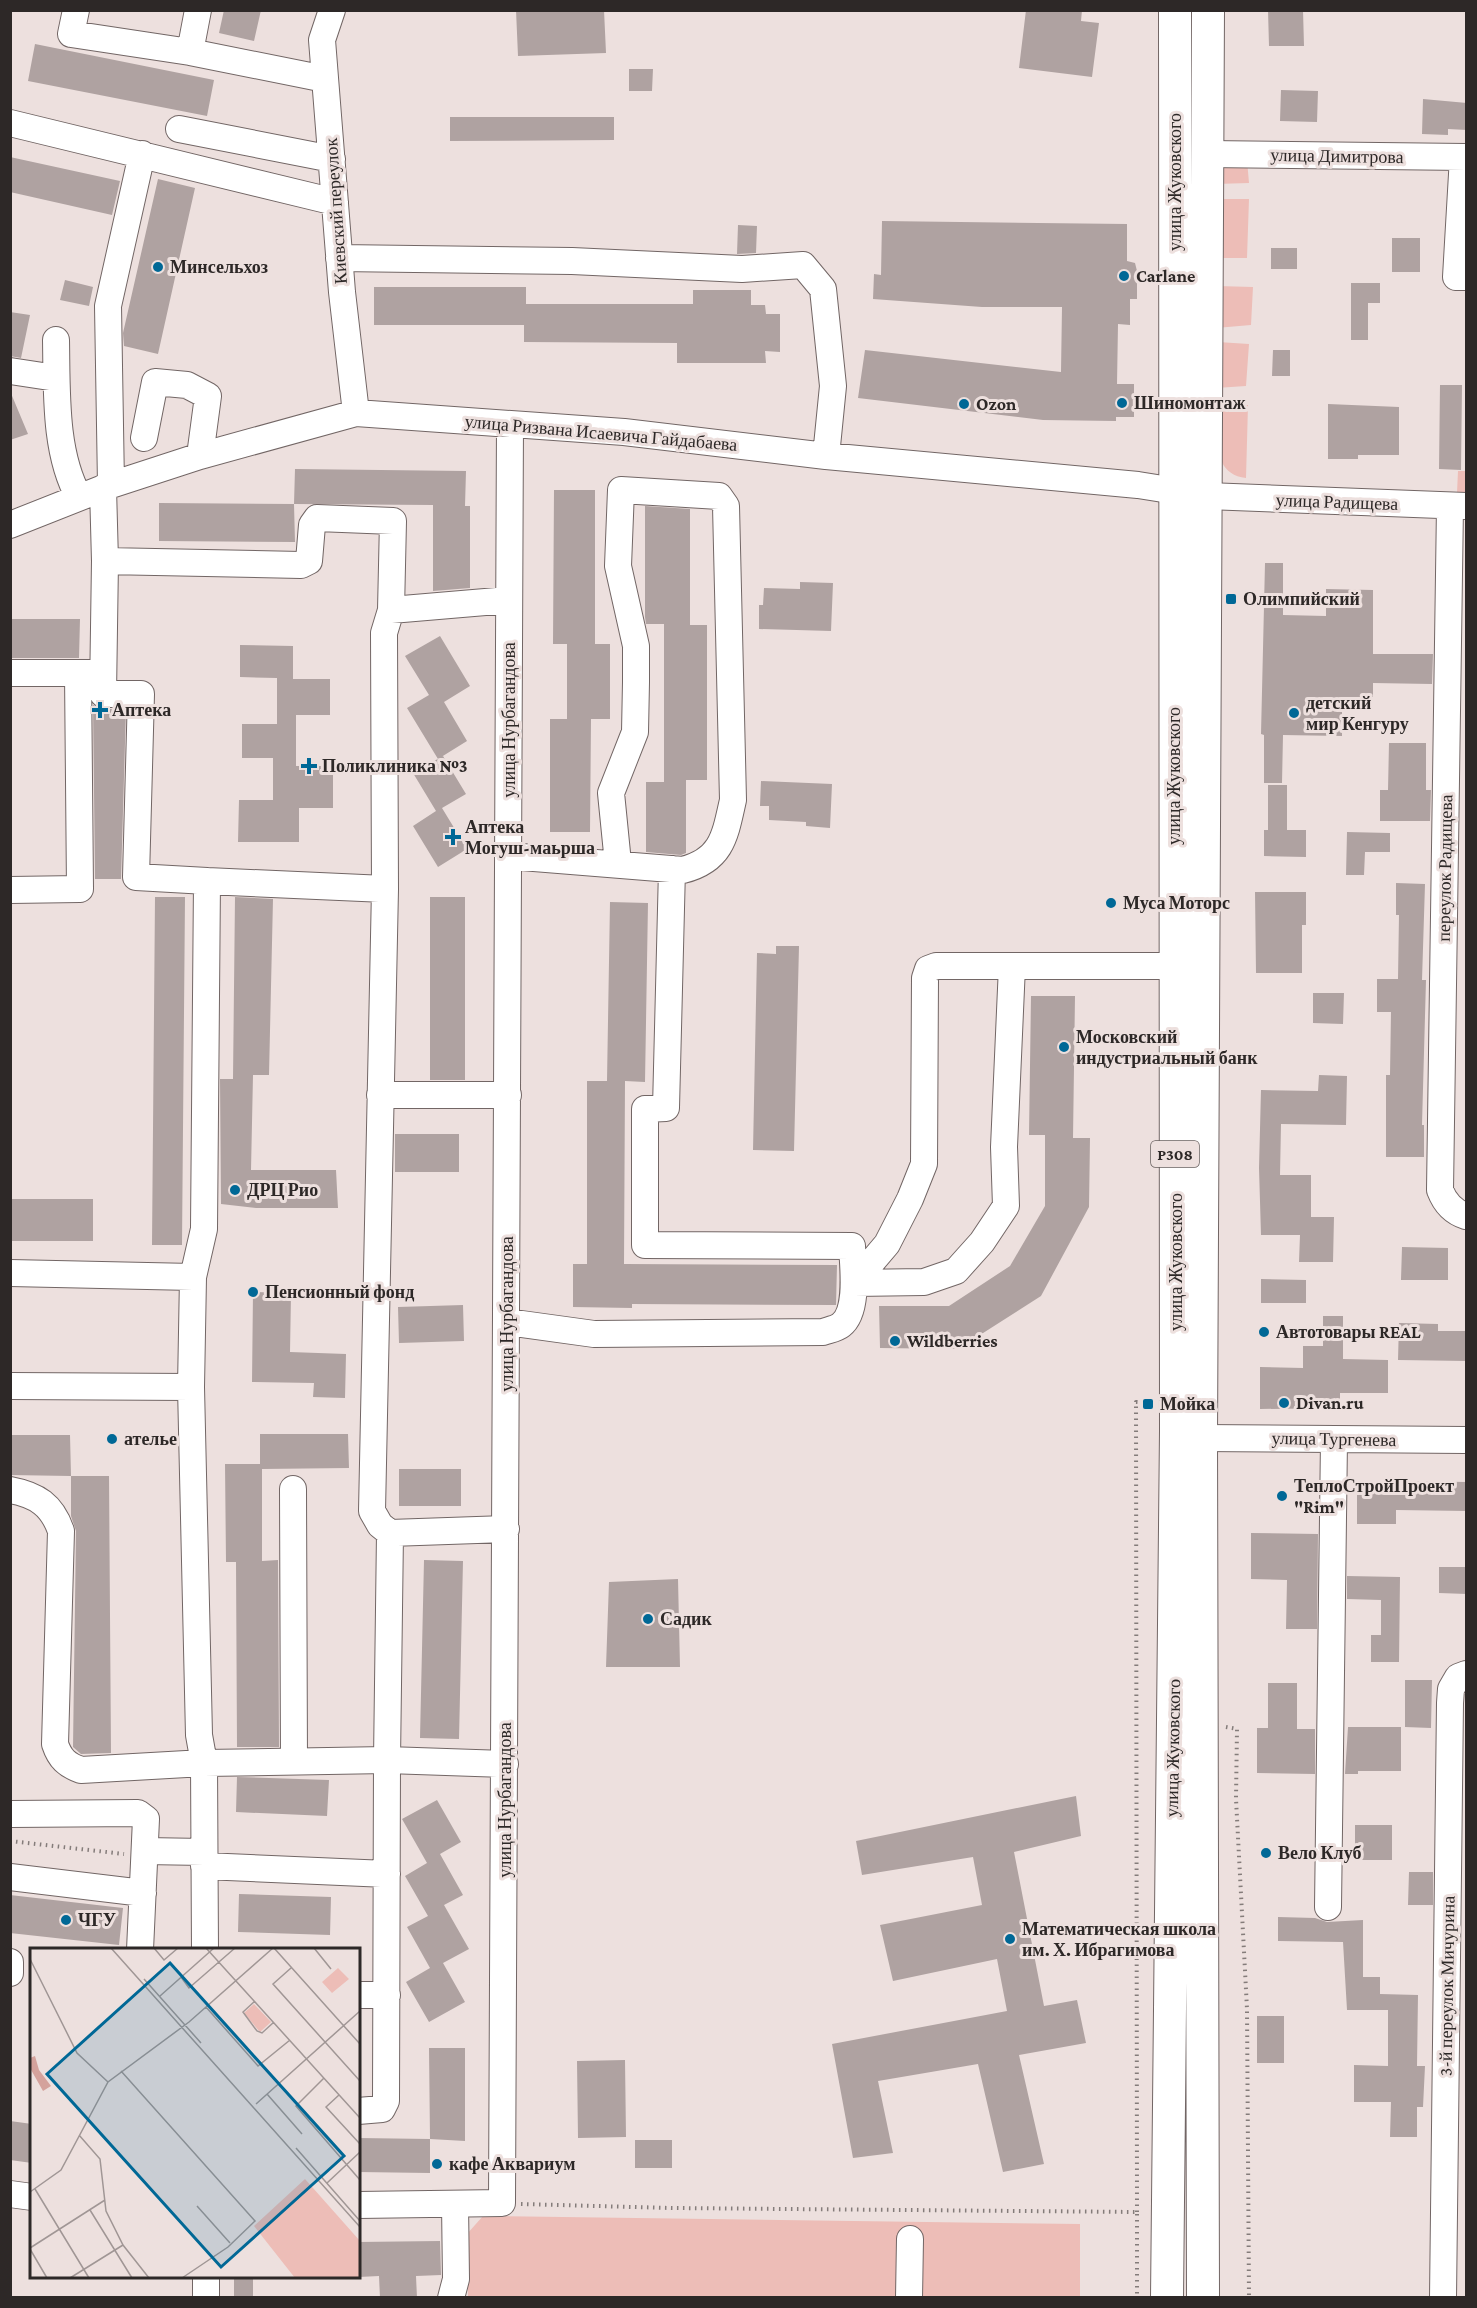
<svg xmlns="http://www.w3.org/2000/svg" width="1477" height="2308" viewBox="0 0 1477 2308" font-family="'Crimson Pro',serif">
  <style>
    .green { fill: #edbdb7 }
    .building { fill: #afa2a1 }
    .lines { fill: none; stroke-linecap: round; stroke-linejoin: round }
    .minor-casing { stroke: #726665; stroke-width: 28 }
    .major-casing { stroke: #726665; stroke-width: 34 }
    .path { stroke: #847c7a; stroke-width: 4; stroke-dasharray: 1.5 4.5; stroke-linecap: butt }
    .minor { stroke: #fff; stroke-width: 26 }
    .major { stroke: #fff; stroke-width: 32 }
    .poi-dot { fill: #006896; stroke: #ede0de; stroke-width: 2 }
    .labels { text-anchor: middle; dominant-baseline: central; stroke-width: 6; stroke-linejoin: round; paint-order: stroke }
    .shield { fill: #ede0de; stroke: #675f5e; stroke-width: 1.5 }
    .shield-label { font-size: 16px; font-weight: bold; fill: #2d2827 }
    .street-label { font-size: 18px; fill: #2d2827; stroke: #ede0de }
    .poi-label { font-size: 18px; font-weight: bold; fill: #2d2827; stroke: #ede0de; text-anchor: start }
    .inset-road { fill: none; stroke: #a09695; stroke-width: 1.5 }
    .view { fill: #006896; fill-opacity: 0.15; stroke: #006896; stroke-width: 3 }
    .inset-edge { fill: none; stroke: #2d2827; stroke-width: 3 }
  </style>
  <rect width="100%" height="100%" fill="#ede0de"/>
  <path class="green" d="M1247,160L1249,183L1216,184L1217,165Z
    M1218,199H1249L1247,258H1216Z
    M1217,286L1253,287L1251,325L1216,328Z
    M1218,342L1249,344L1246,386L1216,388Z
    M1248,405L1246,478C1210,474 1218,433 1218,407Z
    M1458,471H1466V494L1457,493Z
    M483,2216L1080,2224V2297H468L467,2234Z"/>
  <path class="building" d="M224,10H261L254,41L219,33Z
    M516,10H604L606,53L518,56Z
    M1026,10H1082L1081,21L1099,23L1092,77L1019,68Z
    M1268,10H1303L1304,46H1269Z
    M35,44L214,80L207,116L28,81Z
    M629,69H653L652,91H629Z
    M1281,90L1318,91L1317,122L1280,121Z
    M1423,99L1467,103V130L1448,129V135L1422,134Z
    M450,117H614V140L450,141Z
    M10,157L120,181L112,215L10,192Z
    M158,179L195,188L158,354L124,346L123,333Z
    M882,221L1127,224V261L1135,263L1137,271V299H1130V325L1118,324L1117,384H1134V417H1116V421L1043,420L858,398L865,350L1061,372L1062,307H982L873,299L874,274L881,275Z
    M738,225L757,226L756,253L737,254Z
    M1392,238H1420V272H1392Z
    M1271,248H1297V269H1271Z
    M65,280L93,287L89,306L60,300Z
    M1351,283H1380V303H1368V340H1351Z
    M374,287H526V304H693V290H751V305H765L766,314H780V352L765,351L766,363H677V343L524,342V325H374Z
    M10,312L30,315L21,358L10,356Z
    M1273,350H1290V376H1272Z
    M1440,385H1462L1461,470L1439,469Z
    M10,391L28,434L10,440Z
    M1328,404L1399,407V455H1358V459H1328Z
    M295,469L466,471L465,506H470V588L433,591V505L294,504Z
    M554,490H595V644H610V719H591L590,832H550V719H567V644H553Z
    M159,503L294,504L295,542L159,541Z
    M645,506L690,509V625H707V780H686V853L681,855L646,852V782H664V624H646L645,617Z
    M1265,563H1283V615L1326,616V589L1373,590V654H1433L1432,684L1373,683V697H1342V736L1283,735L1282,783H1264V735L1261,734Z
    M800,582L833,583L831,631L759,629V605H763L764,588L800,589Z
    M10,619H80L79,658H10Z
    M440,636L470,686L444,702L467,741L438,759L407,708L429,695L405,656Z
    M240,645L293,646V679H330V715H296V766H333V808H299V842H238L239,800H273V758H242V724H277V678L240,677Z
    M93,705L103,709H126L121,879H95Z
    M1389,743H1426V790H1431L1430,821H1380V790H1388Z
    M443,756L466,794L442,808L467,849L438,867L413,826L436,811L413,773Z
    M761,781L832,784L830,828L806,826V822L769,820V806H760Z
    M1268,785H1287V830H1306V857L1264,856V830H1268Z
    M1347,832L1390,833V852H1365L1364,875H1346Z
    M1396,883L1425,884L1422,980H1426L1422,1125H1424V1157H1386V1075H1390L1391,1012H1377V979H1398L1399,915H1396Z
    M1255,892H1306V925H1302V973H1256Z
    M155,897H185L182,1245H152Z
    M235,897L273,899L269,1075H253L251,1170H336L338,1208H256L221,1204L220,1079H233Z
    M430,897H465V1080H430Z
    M610,902L648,903L645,1082L625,1081L624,1264L837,1265L836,1305L632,1304V1308L573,1307V1264H587V1081H607Z
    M776,946H799L794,1151L753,1150L757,953L776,954Z
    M1313,993H1344L1343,1024L1313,1023Z
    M1031,996H1075L1073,1138H1090L1089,1207L1041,1296L958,1349L880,1348L879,1306H949L1010,1266L1045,1206V1135H1029Z
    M1319,1075L1347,1076L1346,1125L1281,1124L1280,1175H1311V1217H1334L1333,1262H1299L1300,1235H1261L1259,1168L1261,1090L1318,1091Z
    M395,1134H459V1172H395Z
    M10,1199H93V1241H10Z
    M1402,1247L1448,1248V1280H1401Z
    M1261,1279L1306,1280V1303H1261Z
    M253,1292L291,1293L290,1352L346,1354L345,1398L313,1397L314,1383L252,1382Z
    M463,1305L464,1341L399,1343L398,1307Z
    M1323,1316H1343V1359L1388,1360V1393H1340V1408L1260,1409V1367L1303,1368V1346H1323Z
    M1399,1323L1438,1324V1331H1467V1361L1398,1360Z
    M260,1434H348L349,1468L262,1469V1561L278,1560L279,1747H237L236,1562H226L225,1464H260Z
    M10,1435H70L71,1476L10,1475Z
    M399,1469H461V1506H399Z
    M71,1476H109L111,1753L81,1754L73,1747L76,1531L71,1516Z
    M1402,1481L1467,1482V1511L1396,1510V1524H1357V1488H1402Z
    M1251,1533L1318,1534L1317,1629H1286L1287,1580L1251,1579Z
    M424,1560L463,1561L459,1739L420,1738Z
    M1439,1567H1467V1594L1439,1593Z
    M1347,1576L1400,1577L1399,1662H1371V1635H1381V1600L1347,1599Z
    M678,1579L680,1667H606L609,1582Z
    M1405,1680H1432L1431,1728L1405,1727Z
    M1268,1683H1297V1729H1315V1774L1257,1773V1728H1268Z
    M1348,1727H1401V1771H1358V1774H1345Z
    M237,1777L329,1780L327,1816L236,1812Z
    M1076,1796L1081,1836L1014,1852L1044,2006L1077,2000L1086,2043L1019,2055L1044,2164L1003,2172L978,2064L878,2081L893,2153L853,2158L832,2044L1007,2011L997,1959L893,1981L880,1925L982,1905L973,1857L862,1875L856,1841Z
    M437,1800L461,1842L440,1854L463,1895L444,1905L469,1949L443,1963L465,2002L429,2022L406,1982L430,1968L407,1927L428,1916L405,1876L427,1863L402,1819Z
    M1355,1825H1392V1860H1355Z
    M1409,1872H1433V1905H1408Z
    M239,1894L331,1897L330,1935L238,1932Z
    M10,1895L123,1908L119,1945L10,1933Z
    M1278,1917L1315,1918L1327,1922L1363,1920V1977H1380V1994L1418,1995L1417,2066H1425L1423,2107H1417V2137H1390L1391,2102H1354V2065L1388,2066V2010H1347L1343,1942L1278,1941Z
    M1257,2016H1284V2063H1257Z
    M429,2048H465V2141L430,2139Z
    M625,2060L626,2137L578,2138L577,2061Z
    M10,2121L32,2124V2163L10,2160Z
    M358,2138L430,2139V2173L358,2172Z
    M635,2140H672V2168H635Z
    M440,2241L441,2275L416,2276L417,2298H380L379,2276L359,2277L358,2242Z
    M234,2277H253V2298H234Z"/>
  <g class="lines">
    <g class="minor-casing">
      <path id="minor" d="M76,10L71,34L190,52L198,10
        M332,10L322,40L342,292L356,413
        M190,52L325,79
        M10,123L335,202
        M179,129L332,159
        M1208,154L1466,157
        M1463,157L1456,277H1466
        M339,258L572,261L742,269L803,265L823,289L833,386L826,456
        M56,340C57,390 54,453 79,497
        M10,371L56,378
        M144,438L155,382L187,385L208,396L200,456
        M111,485L108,306L142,154
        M103,488L105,561L103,694H141L136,877L207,881L204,1229L193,1277L191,1387L199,1735L204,1763L205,1950
        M1450,506L1440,1190C1445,1203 1453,1212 1466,1216
        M10,525L111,485L200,456L356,413L624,432L826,456L1138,485L1207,496L1466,506
        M105,561L301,565L309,561L312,525L317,518L393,521L391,610L384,633L385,889L372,1511L380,1525L390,1533L387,1760L505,1764
        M391,610L509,600
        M10,673H94
        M509,856L683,870C722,860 725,836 733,800L726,506L719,496L621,490L618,566L636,646V682L635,732L611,793L618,863
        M207,881L385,889
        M10,890L80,889L78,673
        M380,1095H508
        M10,1273L193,1277
        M854,1283L887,1244L910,1199L924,1164L925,978L928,969L936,966H1175
        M854,1283L924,1282L956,1271L982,1242L1006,1206L1004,1147L1012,966
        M507,1322L594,1334L823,1332C828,1330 836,1329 841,1325C859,1311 853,1267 852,1246L645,1245V1109L666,1108L672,869
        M10,1386L191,1387
        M1201,1438L1466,1440
        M293,1489L294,1761
        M10,1490C37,1495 52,1505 61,1531L55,1744C60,1759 67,1765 81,1770L204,1763L387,1760L386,2101L382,2109L358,2111
        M390,1533L506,1529
        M10,1814L138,1813L146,1819L140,1950
        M145,1851L204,1852
        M204,1866L387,1874
        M10,1877L143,1893
        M1328,1907L1334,1440
        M10,1962V1973
        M358,1995H387
        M10,2194L32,2197
        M358,2205L502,2203L510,424
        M206,2298V2276
        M451,2298L456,2279L455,2204
        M909,2298L910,2239
        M1443,2298L1450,1703L1451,1689L1458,1677L1466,1674"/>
    </g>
    <g class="major-casing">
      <path id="major" d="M1167,2298L1176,1431L1175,10
        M1203,2298L1201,1438L1208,10"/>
    </g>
    <path class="path" d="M1226,1727L1237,1729L1236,1799L1247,2009L1249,2298
      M10,1841L124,1854
      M521,2204L671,2208L1137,2212V2298
      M1137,2212L1136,1402L1151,1403"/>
    <use href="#minor" class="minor"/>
    <use href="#major" class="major"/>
  </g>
  <g class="poi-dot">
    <circle cx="158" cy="267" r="6"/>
    <circle cx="1124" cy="276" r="6"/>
    <circle cx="1122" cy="403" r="6"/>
    <circle cx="964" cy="404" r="6"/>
    <rect x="1225" y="593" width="12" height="12" rx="3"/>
    <path d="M97 701h6v6h6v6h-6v6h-6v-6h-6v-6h6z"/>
    <circle cx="1294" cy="713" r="6"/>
    <path d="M306 757h6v6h6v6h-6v6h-6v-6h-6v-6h6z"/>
    <path d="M450 828h6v6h6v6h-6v6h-6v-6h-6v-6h6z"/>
    <circle cx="1111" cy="903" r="6"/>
    <circle cx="1064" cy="1047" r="6"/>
    <circle cx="235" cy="1190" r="6"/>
    <circle cx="253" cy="1292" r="6"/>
    <circle cx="1264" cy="1332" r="6"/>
    <circle cx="895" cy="1341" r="6"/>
    <circle cx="1284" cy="1403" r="6"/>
    <rect x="1142" y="1398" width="12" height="12" rx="3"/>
    <circle cx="112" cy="1439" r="6"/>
    <circle cx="1282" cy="1496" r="6"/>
    <circle cx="648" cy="1619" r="6"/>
    <circle cx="1266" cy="1853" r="6"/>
    <circle cx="66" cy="1920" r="6"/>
    <circle cx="1010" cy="1939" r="6"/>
    <circle cx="437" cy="2164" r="6"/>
  </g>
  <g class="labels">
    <rect class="shield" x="1151" y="1141" width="48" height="26" rx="4.5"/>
    <g class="shield-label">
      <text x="1175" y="1154">P308</text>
    </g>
    <g class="street-label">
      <text transform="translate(1337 156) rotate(1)">улица Димитрова</text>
      <text transform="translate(1175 182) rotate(-90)">улица Жуковского</text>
      <text transform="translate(336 211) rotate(-94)">Киевский переулок</text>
      <text transform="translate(601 433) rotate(5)">улица Ризвана Исаевича Гайдабаева</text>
      <text transform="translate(1337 502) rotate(2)">улица Радищева</text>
      <text transform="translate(509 720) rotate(-90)">улица Нурбагандова</text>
      <text transform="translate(1174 776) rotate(-90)">улица Жуковского</text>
      <text transform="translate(1445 868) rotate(-89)">переулок Радищева</text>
      <text transform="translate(1176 1262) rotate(-90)">улица Жуковского</text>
      <text transform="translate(507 1314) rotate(-90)">улица Нурбагандова</text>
      <text transform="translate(1334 1439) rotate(1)">улица Тургенева</text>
      <text transform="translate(1173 1748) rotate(-89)">улица Жуковского</text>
      <text transform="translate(505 1800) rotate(-90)">улица Нурбагандова</text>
      <text transform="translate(1447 1986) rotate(-89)">3-й переулок Мичурина</text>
    </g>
    <g class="poi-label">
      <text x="170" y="267">Минсельхоз</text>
      <text x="1136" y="276">Carlane</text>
      <text x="1134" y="403">Шиномонтаж</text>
      <text x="976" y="404">Ozon</text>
      <text x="1243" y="599">Олимпийский</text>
      <text x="1306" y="703">детский<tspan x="1306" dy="21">мир Кенгуру</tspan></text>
      <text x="112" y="710">Аптека</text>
      <text x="322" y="766">Поликлиника №3</text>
      <text x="465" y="827">Аптека<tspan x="465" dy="21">Могуш-маьрша</tspan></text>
      <text x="1123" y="903">Муса Моторс</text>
      <text x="1076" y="1037">Московский<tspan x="1076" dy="21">индустриальный банк</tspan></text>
      <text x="247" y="1190">ДРЦ Рио</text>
      <text x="265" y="1292">Пенсионный фонд</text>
      <text x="1276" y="1332">Автотовары REAL</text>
      <text x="907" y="1341">Wildberries</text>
      <text x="1296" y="1403">Divan.ru</text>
      <text x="1160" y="1404">Мойка</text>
      <text x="124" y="1439">ателье</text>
      <text x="1294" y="1486">ТеплоСтройПроект<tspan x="1294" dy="21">"Rim"</tspan></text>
      <text x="660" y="1619">Садик</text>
      <text x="1278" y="1853">Вело Клуб</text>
      <text x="78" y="1920">ЧГУ</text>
      <text x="1022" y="1929">Математическая школа<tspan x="1022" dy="21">им. Х. Ибрагимова</tspan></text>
      <text x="449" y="2164">кафе Аквариум</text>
    </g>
  </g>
  <g transform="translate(30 1948)">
    <rect width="330" height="330" fill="#ede0de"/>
    <path d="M308,20L319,31L302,45L292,34ZM224,56L241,74L230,84L214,65ZM275,231L330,293V330H265L224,278Z" fill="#edbdb7"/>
    <path d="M5,108L9,122L21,138L13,143L0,120V110Z" fill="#d4a29c"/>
    <path class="inset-road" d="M81,0L330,279M124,0L134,12L148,0M176,0L330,170M244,0L330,96M284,0L301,21M0,11L47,105L78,134M261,20L243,36L330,133M151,29L159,40L205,0M114,31L171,95M130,48L184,0M225,53L213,64L227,83L232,85L244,74M176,59L228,118L260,92M91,123L225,273L198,299L152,330M294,130L266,158L330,232M237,146L272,186M309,147L296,159L330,196M226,156L330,63M49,187L70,211L76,263L93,297L119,330M266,200L330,273M297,235L330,204M5,241L59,330M0,244L31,222L78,134L159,74L243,0M167,258L200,295M60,262L102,330M0,300L75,252M0,301L17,330M40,330L93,297"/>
    <path class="view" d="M140,15L314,208L191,319L17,126Z"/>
    <rect width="330" height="330" class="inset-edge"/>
  </g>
  <rect width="1477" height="2308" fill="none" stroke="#2d2827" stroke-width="24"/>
</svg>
